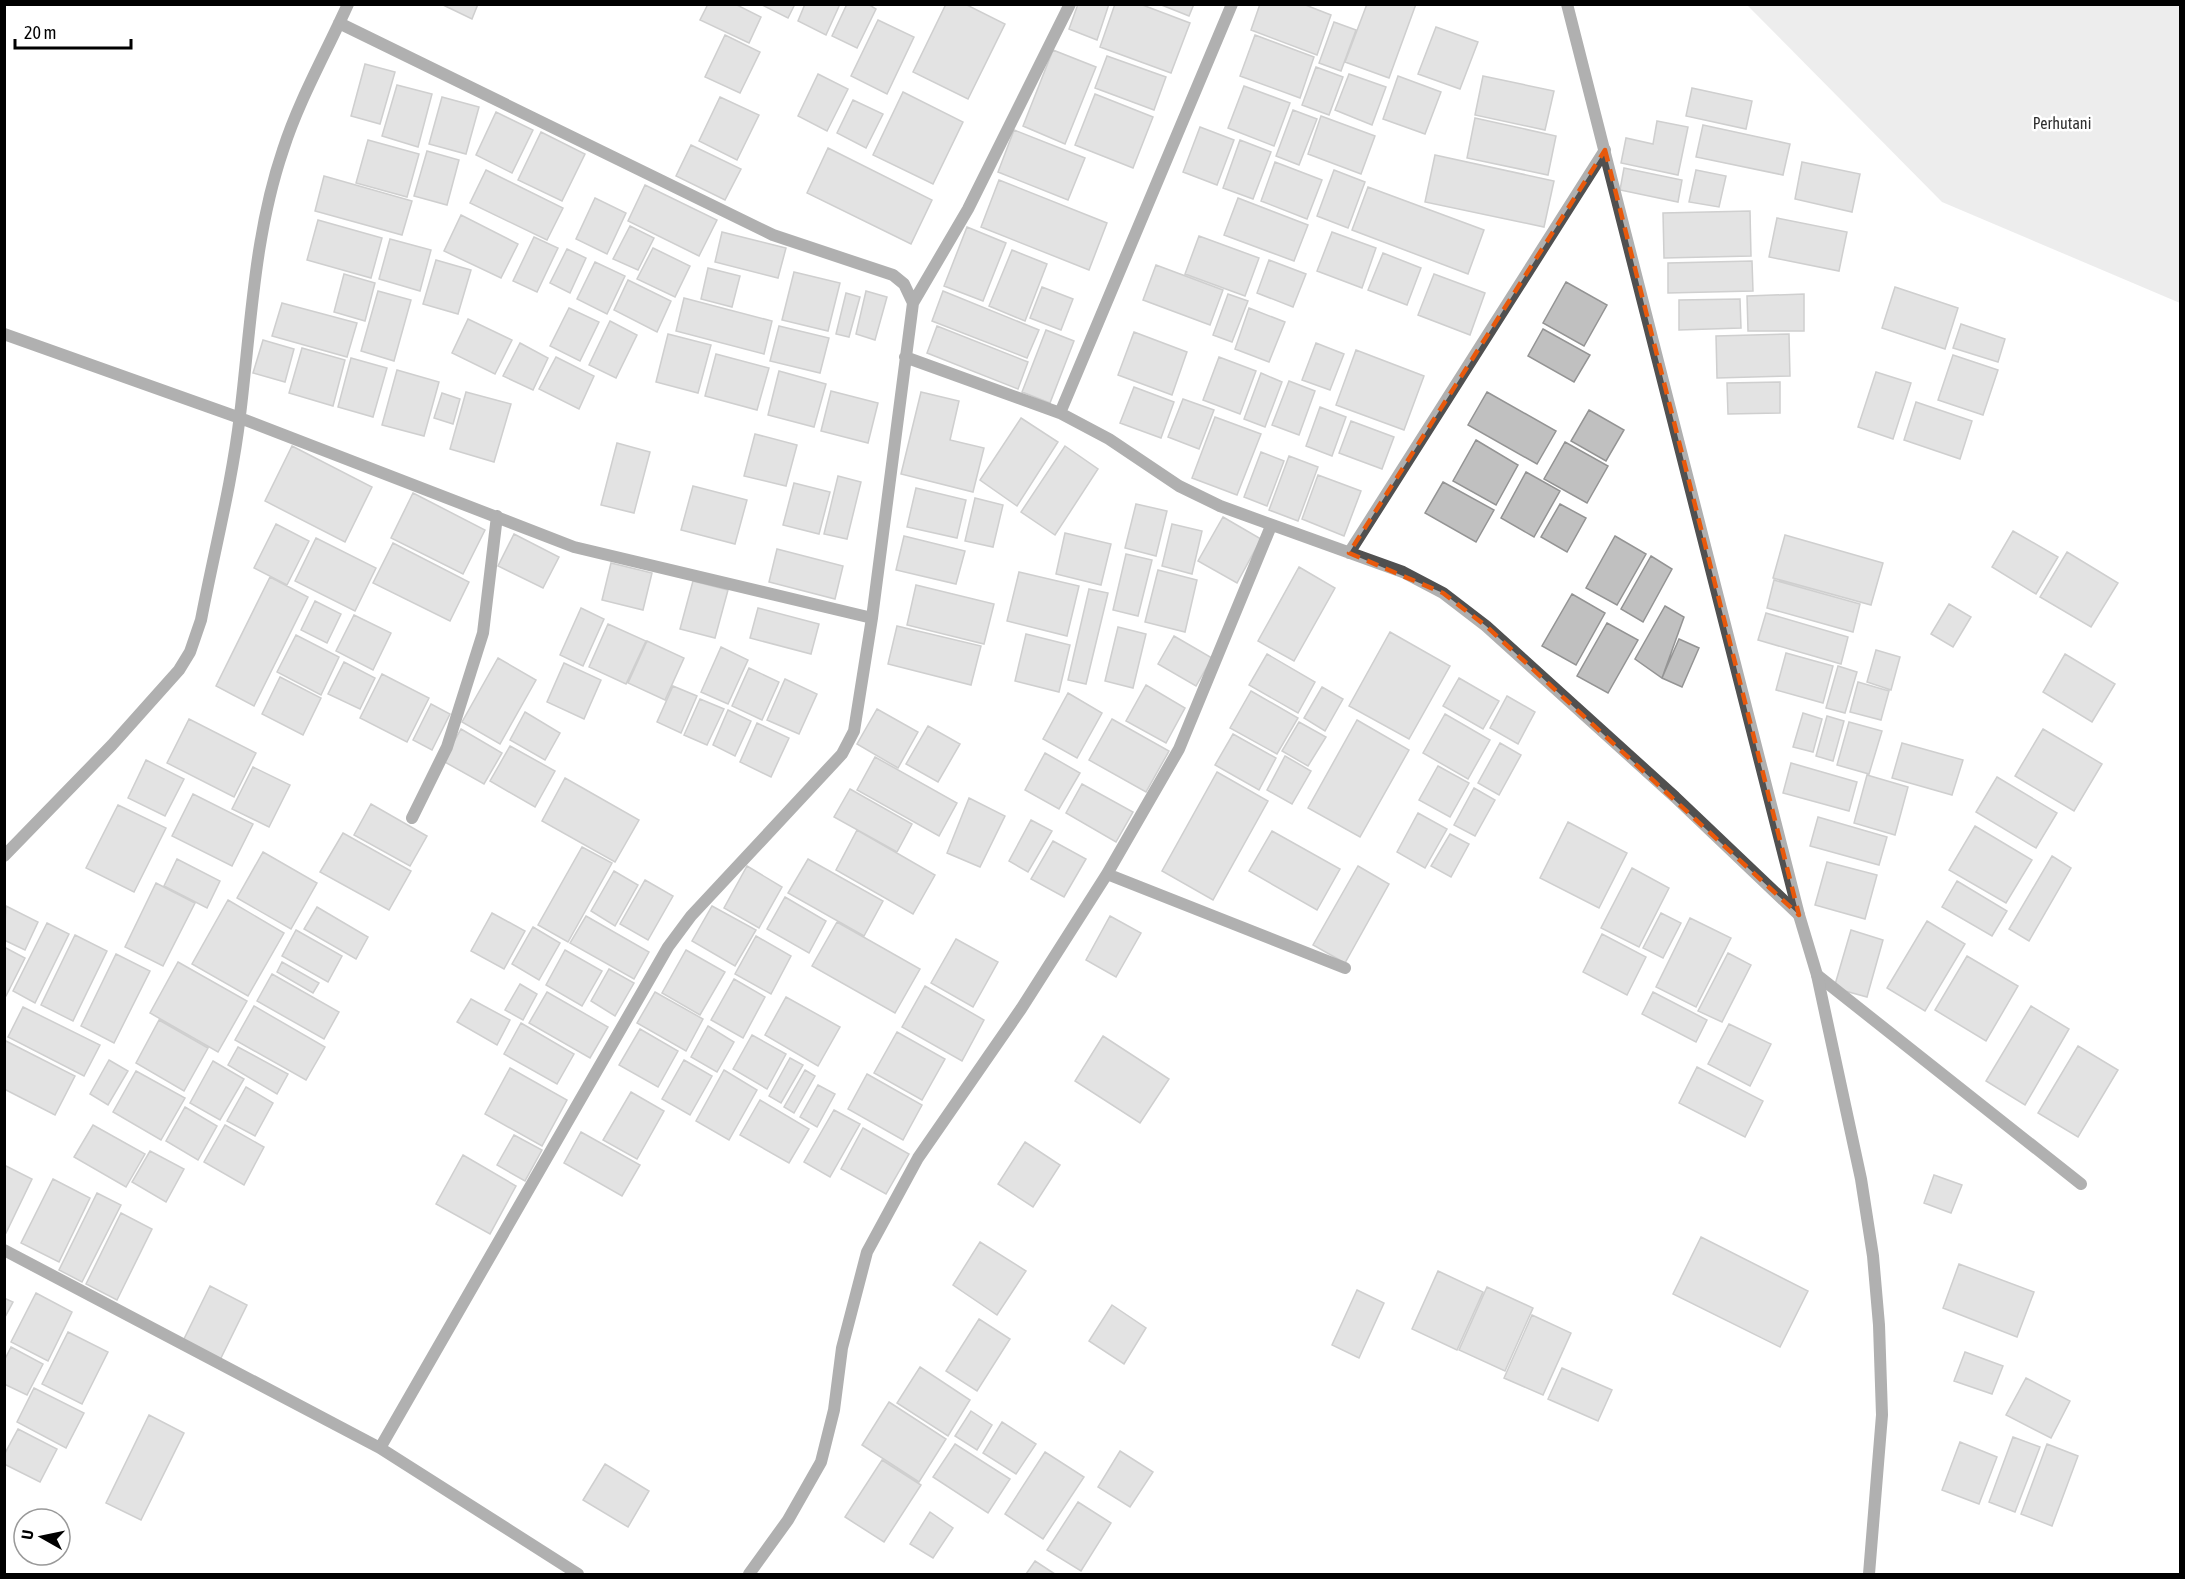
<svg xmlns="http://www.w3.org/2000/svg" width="2185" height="1579" viewBox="0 0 2185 1579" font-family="'Asap Condensed',sans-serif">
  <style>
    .green { fill: #d7d7d7 }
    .building { fill: #c0c0c0; stroke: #949494; stroke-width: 1.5 }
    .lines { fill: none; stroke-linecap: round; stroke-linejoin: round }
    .minor { stroke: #505050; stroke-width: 12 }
    .tertiary { stroke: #505050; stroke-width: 12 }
    .marked { fill: none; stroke: #e8590c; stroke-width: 4.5; stroke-dasharray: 12 8; stroke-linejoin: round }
    .labels { text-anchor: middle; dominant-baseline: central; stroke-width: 5; stroke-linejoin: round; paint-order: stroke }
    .park-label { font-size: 16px; fill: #2e2e2e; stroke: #fff }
  </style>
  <rect width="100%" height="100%" fill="#fff"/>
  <path class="green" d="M1747,5H2180V303L1942,202Z"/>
  <path class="building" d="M441,4H478L472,19Z
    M708,4H735L761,17L749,43L700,20Z
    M760,4H795L788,18Z
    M805,4H840L826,35L798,21Z
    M847,4H868L876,9L857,48L832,36Z
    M946,4H965L1005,24L968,99L913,72Z
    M1078,4H1109L1097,40L1069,29Z
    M1115,4H1140L1190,23L1171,73L1100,47Z
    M1159,4H1194L1189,16Z
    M1260,4H1303L1331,15L1317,55L1251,30Z
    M1367,4H1416L1389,78L1345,62Z
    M878,20L914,37L887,94L851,76Z
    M1334,22L1356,30L1341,71L1319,63Z
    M1436,27L1478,42L1460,89L1418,74Z
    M725,35L760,52L740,93L705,77Z
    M1255,35L1314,57L1300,98L1240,76Z
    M1053,50L1096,67L1065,144L1023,126Z
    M1107,56L1166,77L1154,110L1095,88Z
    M365,64L395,72L380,124L351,116Z
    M1316,67L1343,77L1329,115L1302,105Z
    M818,74L848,89L827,131L798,116Z
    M1349,74L1386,87L1372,125L1335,110Z
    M1398,76L1441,92L1425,134L1383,119Z
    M1483,76L1554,91L1545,130L1475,115Z
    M397,85L432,94L418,147L382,136Z
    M1244,86L1290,103L1274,146L1228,128Z
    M1692,88L1752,101L1746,129L1686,116Z
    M903,92L963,122L933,184L873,155Z
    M1095,94L1153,117L1133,168L1075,145Z
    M442,97L479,107L466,154L429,144Z
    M720,97L759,115L737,160L699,141Z
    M853,100L883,114L866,148L837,133Z
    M1293,110L1317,119L1299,165L1276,156Z
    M496,112L533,130L512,173L476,155Z
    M1321,116L1375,136L1361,174L1308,154Z
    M1475,118L1556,136L1548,175L1467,158Z
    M1657,121L1688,127L1678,175L1621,163L1626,138L1653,144Z
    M1703,125L1790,144L1783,175L1696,157Z
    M1200,127L1234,140L1217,185L1183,172Z
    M1014,130L1085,158L1068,200L998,172Z
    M541,132L585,154L562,201L518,180Z
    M368,140L419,154L407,197L356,183Z
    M1240,140L1271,152L1253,199L1223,188Z
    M691,145L741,169L725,200L676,176Z
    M828,148L932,200L911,244L807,193Z
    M427,151L459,160L447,205L414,196Z
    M1435,155L1554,181L1544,227L1425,202Z
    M1275,162L1322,180L1307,219L1261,201Z
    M1802,162L1860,174L1852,212L1795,199Z
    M1624,168L1682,180L1678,202L1620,190Z
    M486,170L563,208L547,240L470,203Z
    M1334,170L1365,182L1348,228L1317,216Z
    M1696,170L1726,176L1719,207L1689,202Z
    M324,176L412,201L402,235L315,211Z
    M999,180L1107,223L1089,270L981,227Z
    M645,185L717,220L699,256L628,221Z
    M1368,187L1484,230L1468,274L1352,230Z
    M595,198L626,213L607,254L576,239Z
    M1238,198L1308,225L1294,261L1224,235Z
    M1750,211L1751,256L1664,258L1663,213Z
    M461,215L518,244L501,278L444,251Z
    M1777,218L1847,232L1839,271L1769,257Z
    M318,220L382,238L371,278L307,260Z
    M630,226L654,238L638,270L613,259Z
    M967,227L1006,243L983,301L944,286Z
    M722,232L786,248L778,278L715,262Z
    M1332,232L1376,248L1362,288L1317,271Z
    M1199,236L1259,258L1245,296L1185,274Z
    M534,237L558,248L537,292L513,281Z
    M390,239L431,250L420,291L379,279Z
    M653,248L690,266L675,297L637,279Z
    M567,249L586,258L570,293L550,283Z
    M1012,250L1047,264L1025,321L989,306Z
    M1383,253L1421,268L1407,305L1368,290Z
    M436,260L471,270L458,314L423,304Z
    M1269,260L1306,274L1293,307L1257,293Z
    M1752,261L1753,291L1668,293V263Z
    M595,262L625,276L607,314L577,299Z
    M1156,265L1223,290L1210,325L1143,300Z
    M708,268L740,276L732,307L701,299Z
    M794,272L840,283L828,331L782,320Z
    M344,274L375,283L365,321L334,312Z
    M1434,274L1485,293L1470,335L1418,315Z
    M628,280L671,301L657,332L614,310Z
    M1566,282L1607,305L1584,346L1543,323Z
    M1042,287L1073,299L1061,330L1030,318Z
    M1895,287L1958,308L1945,349L1882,328Z
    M378,291L411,300L394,361L361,351Z
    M866,291L887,297L875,340L856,334Z
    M943,291L1039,330L1027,358L932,321Z
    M846,293L860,297L849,337L836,334Z
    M1228,294L1248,301L1232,342L1213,335Z
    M1804,294V331H1748L1747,296Z
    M684,298L772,321L764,354L676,331Z
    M1740,299L1741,328L1679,330V300Z
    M282,303L357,323L347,357L272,336Z
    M569,308L599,322L580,361L550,346Z
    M1249,308L1285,322L1269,362L1235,349Z
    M468,319L512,340L495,374L452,353Z
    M610,321L637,335L616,378L589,365Z
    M1961,324L2005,339L1998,362L1953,348Z
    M779,326L829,338L820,373L770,361Z
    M937,326L1028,362L1018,389L927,353Z
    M1543,329L1590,355L1574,382L1528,356Z
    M1046,330L1074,341L1050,403L1022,392Z
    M1134,332L1187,352L1172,395L1118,375Z
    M668,334L711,345L698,393L656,382Z
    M1789,334L1790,376L1717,378L1716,336Z
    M263,340L294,349L285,382L253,373Z
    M520,343L548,358L533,390L503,376Z
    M1316,343L1344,354L1330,390L1302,380Z
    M302,348L345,360L333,406L289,393Z
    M1356,350L1424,376L1404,430L1336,405Z
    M716,354L769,368L757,410L705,396Z
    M1953,355L1998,370L1983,415L1938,400Z
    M556,357L594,376L579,409L539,389Z
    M1219,357L1256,371L1240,414L1203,400Z
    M351,358L387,368L373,417L338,407Z
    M397,370L439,382L424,436L382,425Z
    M779,371L826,384L814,427L768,415Z
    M1876,372L1911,383L1893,439L1858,427Z
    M1261,373L1282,382L1265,427L1244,419Z
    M1289,381L1315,391L1299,435L1272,425Z
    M1780,382V413L1728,414L1727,383Z
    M1134,387L1174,402L1161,438L1120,423Z
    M831,391L878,403L868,443L821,431Z
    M466,392L511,404L494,462L450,449Z
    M921,392L959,401L950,440L984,448L973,492L901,474Z
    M1487,392L1556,431L1537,464L1468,425Z
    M442,393L460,399L453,424L434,418Z
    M1183,399L1214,410L1199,449L1168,437Z
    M1916,402L1972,421L1960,459L1904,440Z
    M1320,407L1346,417L1332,456L1306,446Z
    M1589,410L1624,430L1606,461L1571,441Z
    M1215,417L1261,434L1237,495L1192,478Z
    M1021,418L1058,442L1017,506L980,480Z
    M1351,421L1394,437L1382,469L1339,453Z
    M755,434L797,445L786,486L744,476Z
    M1476,440L1518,465L1496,505L1453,481Z
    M1565,442L1608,466L1587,503L1544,479Z
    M617,443L650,452L634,513L601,505Z
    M292,446L372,487L345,542L265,501Z
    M1065,446L1098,469L1055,535L1021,512Z
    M1261,452L1284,461L1267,506L1244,497Z
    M1289,456L1318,467L1298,521L1269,510Z
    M1526,472L1560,491L1534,537L1501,518Z
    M1318,475L1361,491L1344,536L1302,519Z
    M838,476L861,482L847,539L824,534Z
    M1443,482L1494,510L1476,542L1425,513Z
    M794,483L830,492L819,534L783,525Z
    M693,486L747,500L735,544L681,530Z
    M916,488L966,500L957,538L907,527Z
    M413,493L485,530L463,574L391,538Z
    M975,498L1003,505L993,547L965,541Z
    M1136,504L1167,511L1156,556L1125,548Z
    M1560,504L1586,518L1567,552L1541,537Z
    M1223,517L1261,539L1237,583L1198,561Z
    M276,524L309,541L287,585L254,568Z
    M1172,524L1202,531L1192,574L1162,566Z
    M2013,531L2058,557L2036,594L1992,567Z
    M1065,533L1111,544L1101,585L1056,574Z
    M514,534L559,557L543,588L498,566Z
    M1785,535L1883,563L1871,605L1773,578Z
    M904,536L965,551L956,584L896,570Z
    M1615,536L1646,554L1617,605L1586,588Z
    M316,538L376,568L355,611L295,581Z
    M393,543L469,582L450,621L373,583Z
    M777,549L843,566L835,599L769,582Z
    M2067,552L2118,583L2091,627L2040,597Z
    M1126,554L1152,560L1138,616L1113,610Z
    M1651,556L1672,569L1643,622L1621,609Z
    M611,563L652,573L643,610L602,600Z
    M1299,567L1335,588L1294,661L1258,641Z
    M1158,570L1197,580L1185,632L1145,622Z
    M1019,572L1079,586L1067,636L1007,621Z
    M270,577L308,597L254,706L216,686Z
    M1774,580L1860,604L1853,632L1767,608Z
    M693,581L728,590L715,638L680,629Z
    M916,585L994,604L984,644L907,625Z
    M1089,589L1108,593L1086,684L1068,680Z
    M1572,594L1605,613L1576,665L1542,646Z
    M315,601L341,614L327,643L301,630Z
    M1949,604L1971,617L1953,647L1931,634Z
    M1665,606L1684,617L1662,678L1635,659Z
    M581,608L604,619L583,666L560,655Z
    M758,608L819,624L811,654L750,638Z
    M1766,613L1848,637L1841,664L1758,640Z
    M354,615L391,633L373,670L336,651Z
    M1607,623L1638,640L1608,693L1577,676Z
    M608,624L646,641L626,684L589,667Z
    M897,626L981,646L971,685L888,664Z
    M1118,627L1146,634L1133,688L1105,681Z
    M1390,632L1450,666L1409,739L1349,706Z
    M1026,634L1070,645L1059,692L1015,681Z
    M296,635L339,657L321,695L277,672Z
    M1174,636L1212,658L1196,686L1158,664Z
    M1679,639L1699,648L1682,687L1662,678Z
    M647,641L684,658L665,700L628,683Z
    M721,647L748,660L728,704L701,692Z
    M1876,650L1900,657L1891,690L1867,682Z
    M1786,653L1833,666L1823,703L1776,690Z
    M1267,654L1315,682L1298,713L1249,685Z
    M2065,654L2115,684L2092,722L2043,692Z
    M498,658L536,680L500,744L462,722Z
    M344,662L375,678L360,709L328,694Z
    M564,663L601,680L584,719L547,702Z
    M1838,666L1857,672L1845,713L1826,708Z
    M749,668L779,682L762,720L732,706Z
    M382,674L429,698L407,742L360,718Z
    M280,677L321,698L303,735L262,714Z
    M1459,678L1499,701L1483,729L1443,706Z
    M785,679L817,694L799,734L767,720Z
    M1858,682L1889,691L1881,720L1850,712Z
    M1146,685L1185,708L1166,743L1126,721Z
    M673,686L697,696L681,733L657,722Z
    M1322,687L1343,699L1325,731L1304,718Z
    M1251,691L1298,718L1277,754L1230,728Z
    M1068,693L1102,713L1077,758L1043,739Z
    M1507,696L1535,712L1518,744L1490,728Z
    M700,699L724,709L707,745L684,735Z
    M431,704L450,714L432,750L413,740Z
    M877,709L918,732L898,768L857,744Z
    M728,710L751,721L735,756L713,745Z
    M525,712L560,733L545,760L510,740Z
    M1803,713L1822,719L1813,752L1793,747Z
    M1445,714L1490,740L1468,779L1423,753Z
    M1827,716L1844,721L1833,761L1816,756Z
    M189,719L256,753L234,797L167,763Z
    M1112,719L1169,751L1146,792L1089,760Z
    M1357,720L1409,750L1360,837L1308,808Z
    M1299,722L1326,737L1308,766L1282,751Z
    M1849,722L1882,731L1869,774L1837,765Z
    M757,723L789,738L771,777L740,762Z
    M928,726L960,744L938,782L906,764Z
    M461,729L502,753L484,784L443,761Z
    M2043,729L2102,764L2074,811L2015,776Z
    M1233,734L1276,758L1259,790L1215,765Z
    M1500,743L1521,755L1499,795L1478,783Z
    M1902,743L1963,760L1952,795L1892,778Z
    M510,746L555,771L535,807L490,781Z
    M1045,753L1080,773L1059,809L1025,790Z
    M1285,756L1311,771L1292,804L1267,790Z
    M875,757L957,803L939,836L857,790Z
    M146,760L184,779L165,816L128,798Z
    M1791,763L1857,782L1849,811L1783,793Z
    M1438,766L1469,783L1450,817L1419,800Z
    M253,767L290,785L269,827L232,809Z
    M1217,772L1268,801L1213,900L1162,871Z
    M1867,775L1908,787L1895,835L1854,823Z
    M1997,777L2057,813L2036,848L1976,812Z
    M565,778L639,820L615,862L542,821Z
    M1082,784L1133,812L1116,842L1066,813Z
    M1474,788L1495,800L1475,836L1454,825Z
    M850,789L912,824L897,852L834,817Z
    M193,794L253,824L232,866L172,836Z
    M969,798L1005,816L980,867L947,853Z
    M371,804L427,836L410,866L354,835Z
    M118,805L166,828L134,892L86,868Z
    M1418,813L1447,829L1425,868L1397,852Z
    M1818,817L1887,837L1879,865L1810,846Z
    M1031,820L1052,831L1028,872L1009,861Z
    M1568,822L1627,853L1599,908L1540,878Z
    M1975,826L2032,860L2006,903L1949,870Z
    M857,830L935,875L913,914L836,870Z
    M1272,831L1340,869L1317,910L1249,871Z
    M343,833L411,871L389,910L320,872Z
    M1450,834L1469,844L1451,877L1431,866Z
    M1053,841L1086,859L1064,897L1031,879Z
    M582,847L612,863L568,942L538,925Z
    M263,852L317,883L291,929L237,898Z
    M2052,856L2071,868L2029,941L2009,929Z
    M177,859L220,881L207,908L164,886Z
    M808,859L883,901L864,936L788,893Z
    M1827,862L1877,875L1865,919L1815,905Z
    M747,866L782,887L759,928L724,908Z
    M1358,866L1389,884L1345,963L1313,945Z
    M1632,868L1669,888L1639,947L1601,928Z
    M614,871L638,885L615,926L591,911Z
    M645,880L673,896L648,940L620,924Z
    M1957,881L2007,911L1992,936L1942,907Z
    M156,883L195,903L163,966L125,947Z
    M785,897L826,921L809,953L767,929Z
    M228,900L284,933L248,996L192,964Z
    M6,906L38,922L25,950L4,940Z
    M712,906L756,930L735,966L692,941Z
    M317,907L368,937L356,959L304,929Z
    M492,913L525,931L504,969L471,951Z
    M1661,913L1681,923L1663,958L1643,948Z
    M586,916L649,952L634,979L570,943Z
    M1110,916L1141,933L1116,977L1086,960Z
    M1690,918L1731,938L1696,1007L1656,987Z
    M1927,921L1965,944L1925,1011L1887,988Z
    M837,922L920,969L895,1013L812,966Z
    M47,923L69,934L35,1003L13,991Z
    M533,927L560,943L539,980L512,964Z
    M296,930L342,956L328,982L282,956Z
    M1851,930L1883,940L1867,997L1834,988Z
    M1602,934L1646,957L1627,995L1583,972Z
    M75,935L107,951L73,1021L41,1005Z
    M756,936L791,956L771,994L735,974Z
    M956,939L998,962L973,1007L931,983Z
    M4,947L25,958L6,996H4Z
    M565,950L602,971L582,1006L546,985Z
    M686,950L725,972L700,1015L662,993Z
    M1728,953L1751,965L1722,1022L1698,1011Z
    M116,954L150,971L114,1043L81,1026Z
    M1967,956L2018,986L1986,1041L1935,1010Z
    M178,962L247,1001L218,1052L150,1013Z
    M282,962L319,983L313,993L277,972Z
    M609,969L634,983L615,1016L591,1001Z
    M272,974L339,1012L324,1039L257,1001Z
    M734,979L765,997L743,1038L711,1020Z
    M520,984L537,994L523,1020L505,1010Z
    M925,986L984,1020L962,1061L902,1027Z
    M547,992L608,1027L590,1058L529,1023Z
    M655,992L703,1019L686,1051L637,1023Z
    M1653,992L1707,1020L1696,1042L1642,1014Z
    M786,997L840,1027L818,1066L765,1035Z
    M471,999L510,1020L497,1045L457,1022Z
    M254,1006L325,1047L306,1080L235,1040Z
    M2031,1006L2069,1029L2025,1105L1986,1081Z
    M23,1007L100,1045L84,1076L8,1037Z
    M159,1020L208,1048L184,1091L136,1063Z
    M521,1023L574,1054L557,1084L504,1054Z
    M1729,1024L1771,1044L1750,1086L1708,1064Z
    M708,1026L734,1042L717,1072L691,1057Z
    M640,1029L678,1051L658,1087L619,1065Z
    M897,1032L945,1059L922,1100L874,1073Z
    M752,1035L786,1054L767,1089L733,1069Z
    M1103,1036L1169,1079L1140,1123L1075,1081Z
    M4,1040L75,1076L55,1115L4,1089Z
    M2078,1046L2118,1070L2078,1137L2038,1113Z
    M238,1047L288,1074L277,1094L228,1065Z
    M790,1058L803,1065L781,1103L769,1096Z
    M109,1060L128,1071L108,1105L90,1094Z
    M684,1060L712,1076L690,1115L662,1099Z
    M213,1061L244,1079L220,1120L190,1103Z
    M1697,1067L1763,1101L1745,1137L1679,1103Z
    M510,1068L567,1100L542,1146L485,1114Z
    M724,1070L757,1090L729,1140L696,1121Z
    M805,1070L815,1076L794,1113L784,1107Z
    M136,1071L185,1098L161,1140L113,1112Z
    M867,1074L922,1105L903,1140L848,1109Z
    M818,1085L835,1094L817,1127L800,1117Z
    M246,1087L273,1103L255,1136L227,1121Z
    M631,1092L664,1111L637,1159L603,1140Z
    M760,1100L809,1129L789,1163L740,1135Z
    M185,1107L217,1126L198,1160L166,1141Z
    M834,1110L860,1124L830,1177L804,1162Z
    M93,1125L145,1154L126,1187L74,1157Z
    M225,1125L264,1147L244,1185L204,1162Z
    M863,1128L909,1154L886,1194L841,1169Z
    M581,1132L640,1165L622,1196L564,1163Z
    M514,1135L542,1150L525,1181L497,1165Z
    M1025,1142L1060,1165L1033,1207L998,1184Z
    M150,1151L184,1169L166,1202L132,1182Z
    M463,1155L516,1186L490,1234L436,1204Z
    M4,1165L32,1179L6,1233L4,1232Z
    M1934,1175L1962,1185L1951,1213L1924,1203Z
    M53,1179L90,1198L59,1262L21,1243Z
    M97,1193L121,1205L82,1282L59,1270Z
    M121,1213L152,1229L117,1300L86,1284Z
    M1701,1237L1808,1291L1780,1347L1673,1294Z
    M980,1242L1026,1271L997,1315L953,1285Z
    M1959,1264L2034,1292L2017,1337L1943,1308Z
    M1438,1271L1483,1292L1457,1350L1412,1329Z
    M210,1286L247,1305L220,1360L183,1341Z
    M1487,1287L1533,1308L1505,1371L1459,1350Z
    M1357,1290L1384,1303L1359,1358L1332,1345Z
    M36,1293L72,1312L48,1361L11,1342Z
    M4,1298L13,1302L4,1319Z
    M1112,1305L1146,1328L1124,1364L1089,1341Z
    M1532,1315L1571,1333L1543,1395L1504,1378Z
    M979,1319L1010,1339L977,1391L946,1371Z
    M68,1332L108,1352L82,1404L42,1384Z
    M11,1347L43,1364L27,1395L4,1384V1361Z
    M1965,1352L2003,1366L1992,1394L1954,1381Z
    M920,1367L970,1400L948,1436L897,1403Z
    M1562,1368L1612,1390L1598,1421L1548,1399Z
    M2026,1378L2070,1401L2051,1438L2006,1415Z
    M34,1388L84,1413L66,1448L17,1422Z
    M889,1402L946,1439L919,1482L862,1445Z
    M971,1411L992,1425L977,1450L955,1436Z
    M149,1415L184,1433L141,1520L106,1503Z
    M1002,1422L1036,1444L1016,1474L983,1453Z
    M18,1429L57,1449L40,1482L4,1464V1455Z
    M2013,1437L2040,1447L2015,1512L1989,1502Z
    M1960,1442L1997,1457L1979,1504L1942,1490Z
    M955,1444L1010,1479L988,1513L933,1477Z
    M2047,1444L2078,1456L2052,1526L2021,1514Z
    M1120,1451L1153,1472L1130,1507L1098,1487Z
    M1045,1452L1084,1477L1043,1539L1005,1514Z
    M882,1460L921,1485L884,1542L845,1517Z
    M605,1464L649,1491L628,1527L583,1500Z
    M1078,1502L1111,1523L1081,1571L1047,1550Z
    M930,1512L953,1528L933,1558L910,1544Z
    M1035,1561L1055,1574H1026Z"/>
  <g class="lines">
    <path class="minor" d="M339,23L773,235L893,275L904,284L913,303L872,618L854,731L842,754L691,916L668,947L380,1448
      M913,303L968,209L1070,4
      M4,334L240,418L574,547L872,618
      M905,357L1060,413L1109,439L1179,486L1220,506L1403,572L1443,593L1486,626L1675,797L1799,915
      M1060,413L1232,4
      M1349,553L1605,150
      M412,818L447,747L483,633L497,516
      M4,856L112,745L179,670L190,652L201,620C214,552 232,483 240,415C251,326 254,235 283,150C299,100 326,53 348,4
      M1107,874L1345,968
      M1817,975L2081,1184
      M4,1250L380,1448L578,1574
      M749,1574L788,1520L821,1462L834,1410L842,1348L867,1252L918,1158L1021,1009L1107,874L1179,749L1271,526"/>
    <path class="tertiary" d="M1567,4L1799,915L1817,975L1861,1179L1873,1256L1879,1325L1882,1415L1869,1574"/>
  </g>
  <path d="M0 0H2185V1579H0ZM1605,150L1799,915L1486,626L1443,593L1349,553Z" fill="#fff" fill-opacity=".55" fill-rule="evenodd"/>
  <path class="marked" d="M1605,150L1799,915L1486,626L1443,593L1349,553Z"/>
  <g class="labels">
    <g class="park-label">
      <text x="2062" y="123">Perhutani</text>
    </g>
  </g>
  <rect width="2185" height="1579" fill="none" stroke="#000000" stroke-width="12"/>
  <g transform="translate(42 1537) rotate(279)"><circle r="28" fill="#ffffff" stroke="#999999" stroke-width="1.5"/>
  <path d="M0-4.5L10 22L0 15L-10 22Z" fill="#000000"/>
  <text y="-9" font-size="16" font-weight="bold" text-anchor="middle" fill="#000000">U</text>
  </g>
  <path d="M15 39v9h116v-9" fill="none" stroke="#000000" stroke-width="3"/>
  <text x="24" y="39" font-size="18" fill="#000000" stroke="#ffffff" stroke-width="4.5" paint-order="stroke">20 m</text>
</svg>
